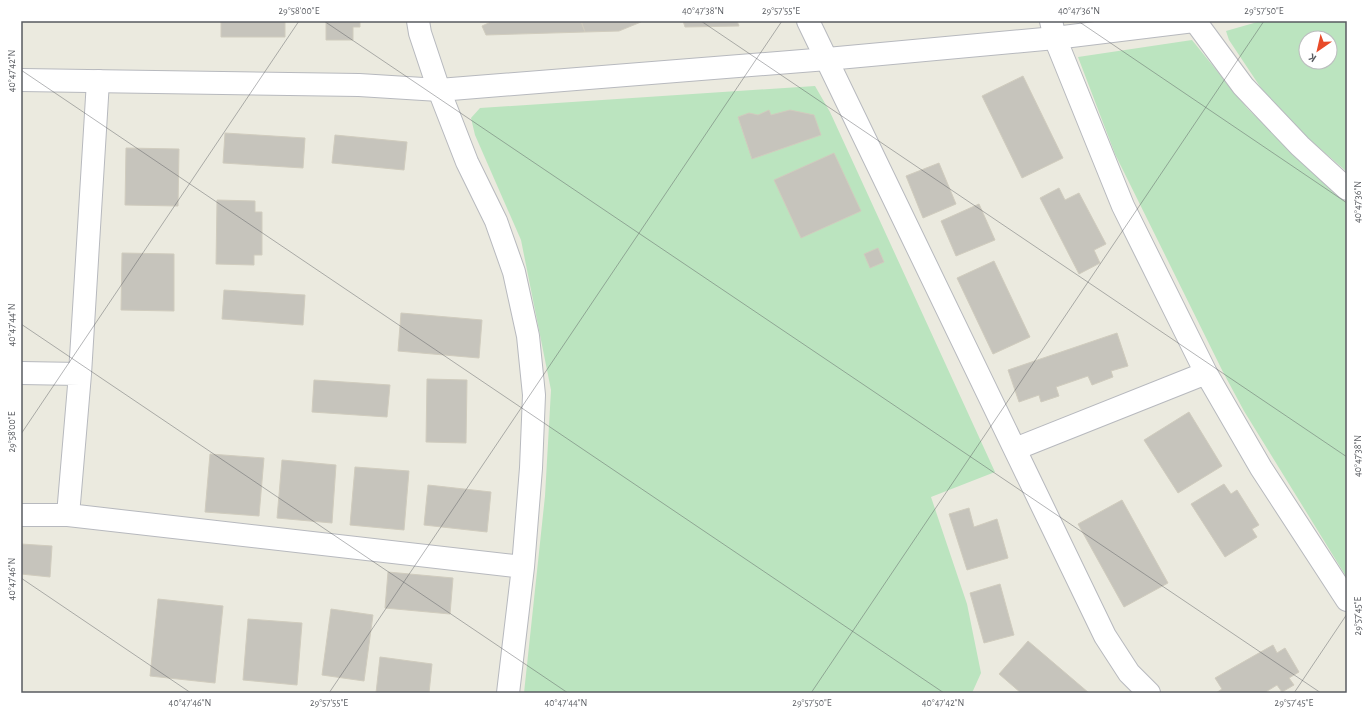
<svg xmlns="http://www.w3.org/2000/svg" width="1368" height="714" viewBox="0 0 1368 714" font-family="'Alegreya Sans',sans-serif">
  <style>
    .green { fill: #bbe4bf; fill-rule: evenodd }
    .building { fill: #c6c4bc; stroke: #d0ccbe }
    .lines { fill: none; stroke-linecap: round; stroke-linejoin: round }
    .minor-casing { stroke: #b7b9be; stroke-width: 24 }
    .tertiary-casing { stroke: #b7b9be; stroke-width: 24 }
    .minor { stroke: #fff; stroke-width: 22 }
    .tertiary { stroke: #fff; stroke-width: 22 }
    .ticks { fill: none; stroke: #585b60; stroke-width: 1; stroke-opacity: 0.45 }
    .neatline { fill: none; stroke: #585b60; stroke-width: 1.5 }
    .ticks-label { font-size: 10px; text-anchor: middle; fill: #585b60 }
  </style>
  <rect width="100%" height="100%" fill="#ebeadf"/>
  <path class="green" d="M1261,21H1347V172L1308,138L1261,88L1229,40L1226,31ZM1306,38H1330V62H1306Z
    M1192,40L1247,108L1334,193L1347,203V578L1244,411L1223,372L1115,154L1078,57Z
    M815,86L830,112L995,472L931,497L967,604L981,673L972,693H524L545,496L551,390L521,240L475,135L471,118L480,108Z"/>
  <path class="building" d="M221,21H285V37H221Z
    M326,21H360V27H353V40H326Z
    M493,21H581L585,32L486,35L482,26Z
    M581,21H641V22L619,31L585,32Z
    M683,21H737L739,26L685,27Z
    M1023,76L1063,158L1022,178L982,96Z
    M769,110L771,115L790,110L814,115L821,135L752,159L738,117L749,113L758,115Z
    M225,133L305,138L303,168L223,163Z
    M335,135L407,142L404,170L332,163Z
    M126,148L179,149L178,206L125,205Z
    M834,153L861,211L801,238L774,180Z
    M939,163L956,204L923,218L906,176Z
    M1059,188L1065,200L1079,193L1106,244L1094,250L1100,263L1079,274L1040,198Z
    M217,200L255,201V212H262V255H254V265L216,264Z
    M979,204L995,240L956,256L941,221Z
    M878,248L884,262L870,268L864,254Z
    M122,253L174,254V311L121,310Z
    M994,261L1030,337L993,354L957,278Z
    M224,290L305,295L303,325L222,319Z
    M401,313L482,320L479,358L398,351Z
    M1117,333L1128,366L1111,371L1113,377L1092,385L1088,376L1056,387L1059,396L1041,402L1039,395L1019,402L1008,370Z
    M427,379L467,380L466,443L426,442Z
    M314,380L390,385L387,417L312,412Z
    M1189,412L1222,466L1178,493L1144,440Z
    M210,454L264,458L259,516L205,512Z
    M282,460L336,465L332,523L277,518Z
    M355,467L409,471L404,530L350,525Z
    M1224,484L1231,494L1237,490L1259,525L1252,529L1257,537L1225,557L1191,504Z
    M428,485L491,492L487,532L424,525Z
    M1122,500L1168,583L1124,607L1078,524Z
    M969,508L974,527L997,519L1008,558L967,570L949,514Z
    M21,544L52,546L50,577L21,574Z
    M388,572L453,578L450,614L385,608Z
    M1000,584L1014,635L984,643L970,593Z
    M158,599L223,606L215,683L150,676Z
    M331,609L373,615L364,681L322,675Z
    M248,619L302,623L297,685L243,680Z
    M1028,641L1089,693H1021L999,674Z
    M1273,645L1277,653L1285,648L1299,672L1289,678L1294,685L1282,692L1277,685L1264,693H1216L1222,689L1215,678Z
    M380,657L432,664L429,693H376Z"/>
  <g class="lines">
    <g class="minor-casing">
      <path id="minor" d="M418,21L420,33L439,90L467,162L496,221L514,272L528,336L534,395L531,468L523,567L508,693
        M808,21L1105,636L1129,673L1149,693
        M1051,21L1055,38L1123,206L1206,373L1261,468L1347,600
        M1195,21L1243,86L1300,146L1347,189
        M21,373L80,374
        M1015,449L1206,373
        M21,515H68L523,567
        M68,515L80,374L98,81"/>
    </g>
    <g class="tertiary-casing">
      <path id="tertiary" d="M21,80L359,85L439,90L827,59L1055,38L1194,21"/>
    </g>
    <use href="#minor" class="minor"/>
    <use href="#tertiary" class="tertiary"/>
  </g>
  <path class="ticks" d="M324,21L1321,693M701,21L1347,457M1078,21L1347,203M21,70L944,693M21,324L568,693M21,434L299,21M21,578L191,693M329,693L782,21M811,693L1264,21M1294,693L1347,614"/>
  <rect width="1368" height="714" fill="none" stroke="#ffffff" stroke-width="44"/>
  <g transform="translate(1318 50) rotate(214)"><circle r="19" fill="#ffffff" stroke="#bcbdbf"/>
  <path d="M0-3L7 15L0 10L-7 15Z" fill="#e84b29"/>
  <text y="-6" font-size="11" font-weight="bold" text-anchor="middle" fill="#585b60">K</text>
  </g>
  <rect x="22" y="22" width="1324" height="670" class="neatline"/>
  <g class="ticks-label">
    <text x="299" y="14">29°58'00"E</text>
    <text x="703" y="14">40°47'38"N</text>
    <text x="781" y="14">29°57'55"E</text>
    <text x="1079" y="14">40°47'36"N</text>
    <text x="1264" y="14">29°57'50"E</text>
    <text transform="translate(11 71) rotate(-90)" y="4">40°47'42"N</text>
    <text transform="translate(1357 202) rotate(-90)" y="4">40°47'36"N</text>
    <text transform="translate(11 325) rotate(-90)" y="4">40°47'44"N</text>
    <text transform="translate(11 432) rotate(-90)" y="4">29°58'00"E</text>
    <text transform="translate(1357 456) rotate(-90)" y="4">40°47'38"N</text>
    <text transform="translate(11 579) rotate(-90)" y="4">40°47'46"N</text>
    <text transform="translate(1357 616) rotate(-90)" y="4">29°57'45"E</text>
    <text x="190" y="706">40°47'46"N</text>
    <text x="329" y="706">29°57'55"E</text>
    <text x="566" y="706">40°47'44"N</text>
    <text x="812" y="706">29°57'50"E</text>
    <text x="943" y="706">40°47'42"N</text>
    <text x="1294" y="706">29°57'45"E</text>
  </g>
</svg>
